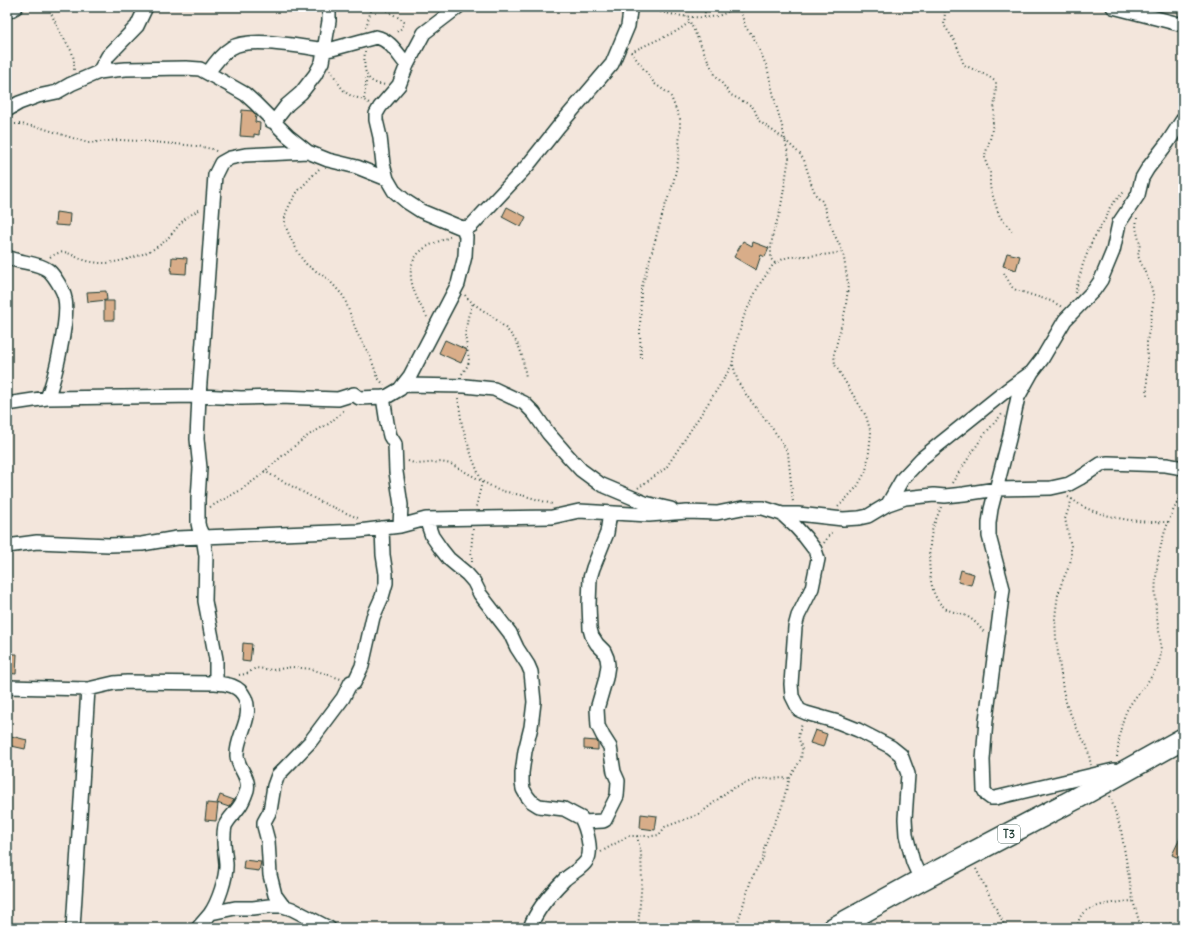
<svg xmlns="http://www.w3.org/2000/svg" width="1190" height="935" viewBox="0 0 1190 935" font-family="Delius,sans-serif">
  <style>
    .building { fill: #d8ad89; stroke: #1f3d34 }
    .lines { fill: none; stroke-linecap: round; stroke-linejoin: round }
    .minor-casing { stroke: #1f3d34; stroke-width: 16 }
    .trunk-casing { stroke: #1f3d34; stroke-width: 24 }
    .path { stroke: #1f3d34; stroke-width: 2; stroke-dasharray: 1 3; stroke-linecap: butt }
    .minor { stroke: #fff; stroke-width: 13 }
    .trunk { stroke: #fff; stroke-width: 21 }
    .labels { text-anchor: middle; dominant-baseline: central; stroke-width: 3.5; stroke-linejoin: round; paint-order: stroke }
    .shield { fill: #fff; stroke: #627771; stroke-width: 1 }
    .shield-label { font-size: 11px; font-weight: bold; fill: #1f3d34 }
  </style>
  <rect width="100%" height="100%" fill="#f3e6dc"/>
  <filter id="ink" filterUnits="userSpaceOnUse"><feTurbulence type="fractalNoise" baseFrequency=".025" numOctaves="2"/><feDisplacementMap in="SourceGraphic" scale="8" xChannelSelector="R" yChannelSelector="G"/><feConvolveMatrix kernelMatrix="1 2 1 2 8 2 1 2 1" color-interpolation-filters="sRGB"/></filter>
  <g filter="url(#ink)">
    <path class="building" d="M242,110L252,111L256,115L255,122L260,123L259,135L254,134V137L240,136Z
      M507,207L526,217L521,227L502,217Z
      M56,212L70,214L69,226L55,225Z
      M743,241L752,246L753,242L769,248L765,257L761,255L756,270L734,257Z
      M1007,253L1020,256L1016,270L1003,266Z
      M172,257L187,258L186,274L171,273Z
      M106,291L107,300L88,302L87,292Z
      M104,301H114V320H104Z
      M445,340L467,350L461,363L439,353Z
      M961,570L974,574L971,585L958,582Z
      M243,643L252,644L250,662L242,661Z
      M7,654H17L16,674L7,673Z
      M815,730L827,734L823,747L810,743Z
      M7,735L27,740L25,749L7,745Z
      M584,740L597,741L598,744V750L584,749Z
      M220,795L234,800L229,807L217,803Z
      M207,803L218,804L216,821L205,820Z
      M641,814L657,816L655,830L640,828Z
      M1183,832V860L1172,855Z
      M244,860L261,862L259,871L243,869Z"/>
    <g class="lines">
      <g class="minor-casing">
        <path id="minor" d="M1113,7L1183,25
          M7,12L16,7
          M99,72L108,56L137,26L146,7
          M208,73C214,64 221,54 231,48C249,36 303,47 325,50L332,49L376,37C391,40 398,55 407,65
          M7,110L19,103L38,96L57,92L71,84L99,72L115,70L126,69L186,68L200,69L231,86L245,94L255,103L288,136L308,152
          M271,121L277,118L287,105L301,93L315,75L322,62L329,21V7
          M462,228L469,227L472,225L528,165L559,126L612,64L628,26L630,11L629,7
          M7,257C19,263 37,262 48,270C54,275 64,291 65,299C69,318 55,379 47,398
          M1032,372L1018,397L1009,439L991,509L989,523V536L1003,589L986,720L983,760L984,790L987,795L991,798H995L1114,770
          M403,385L410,376L458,284L465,256L466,237L464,230L462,228L421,211L407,202L394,191L387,179L383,164L380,137L376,120V114L380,107L399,85L407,65L424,33L458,7
          M383,397L387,423L390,436L395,444L396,472L401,505L400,526
          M7,404L47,398L199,396L241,398L279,397L338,399L354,394L359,398L383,397L388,396L400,389L403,385L465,386L494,389L524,403L534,413L548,433L568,456L581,470L600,484L645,503L671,509
          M888,504L903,478L922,458L1007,390L1032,372L1042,359L1065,320L1094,290L1101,280L1113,251L1119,223L1138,195L1142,178L1148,168L1168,142L1183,119
          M782,514H798L843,519L859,518L868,516L888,504L905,498L934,495L945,496L964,494L996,489L1051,488L1069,484L1080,478L1101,464L1108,463L1166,465L1183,468
          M426,519L432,536L441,549L449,559L467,574L474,582L480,594L510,633L517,648L528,665L531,672L534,702L531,727L525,751L522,773V783L523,789L527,796L531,801L539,806L564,809L581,818C586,827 593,851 587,860C582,869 571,873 564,880C551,893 536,910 530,928
          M7,546L37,542L109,545L142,544L177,538L359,531L400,526L426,519L552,517L579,511L649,515L687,512L717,513L742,508H763L782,514L795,526L805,537L815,550L818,559L812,588L798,616L795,627L791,684L792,696L799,710L806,713L838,722L858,730L891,747L901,755L908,774L905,819L906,835L913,862L921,880
          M215,683L216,677V659L205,601L206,556L203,537L199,528L198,523V499L200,468L197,439L199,396L215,175L221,163L230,158L245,155L308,152L328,160L357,167L387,179
          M7,687L88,689L114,683L127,682L215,683C227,684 239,685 245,698C254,718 236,736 237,756C238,769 250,777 247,790C245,796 243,802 239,807C235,813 228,819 225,826C222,839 225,850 226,863C227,877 218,903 210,914C206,919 202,923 198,928
          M581,818L583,822L603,821L605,820L617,796L618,781L614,772L610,747L603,736L598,726L597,709L606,678L608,665L607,658L604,651L597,644L592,636L590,629L589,604L590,578L593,568L607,533L610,513
          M283,906L275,895L270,875L268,841L264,826V822L270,811L274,786L278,775L284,769L310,742L343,698L351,682L354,683L362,666L373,617L382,597L386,583V574L383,555L382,528
          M211,913L235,908H253L269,906H283L292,909L329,928
          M73,928L88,689"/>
      </g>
      <g class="trunk-casing">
        <path id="trunk" d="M834,928L921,880L1075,799L1183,739"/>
      </g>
      <path class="path" d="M48,7L60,32L72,52L74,60V71
        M380,7L401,19L404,22L402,28L395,33
        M645,7C663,14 708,23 725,13C728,12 730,9 732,7
        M739,7L746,28L753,36L767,67L776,105L782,126L789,158L780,212L773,233L771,247V259L775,263
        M944,7L945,12L944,25L956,43L964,65L988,76L996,82V88L993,123L991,136L985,155V160L990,173V187L997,209L1000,217L1014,233
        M686,16L690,22L714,73L731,95L752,106L755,111L759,121L783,138L800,154L804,160L812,186L816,195L822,201L835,236L843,252L848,284L847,297L845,311L834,354L835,365L866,416L871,433L869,452L866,471L857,487L838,507
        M704,17L706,7
        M366,27L372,7
        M365,51C364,61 363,75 372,81C376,84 381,84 385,85
        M631,52L655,84L668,93L671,97L680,119V131L678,161L673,184L664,209L641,290L640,333L641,358
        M631,52L677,31L690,22
        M330,70C335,76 341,90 348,94C354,98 362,98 369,103
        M364,99L367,75
        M7,124H21L42,128L88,143L119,140L141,141L197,146L212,149L218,152
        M319,169L298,191L290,204L285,215V225L291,239L302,259L307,265L328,279L337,289L344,297L357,333L370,356L378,378L384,385
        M1137,218L1136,228L1140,244L1138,256L1151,286L1154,298L1147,342V395
        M50,257C67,247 68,255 84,260C93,263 105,264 114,262C132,259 154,252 167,239C171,235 175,230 179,225C185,218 193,213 201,209
        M1004,273L1012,287L1016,290L1051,301L1062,307
        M1075,293L1083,264L1092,241L1107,216L1110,207L1114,202L1125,191
        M465,295C471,303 481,309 489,314C500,322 514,335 519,347C523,356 524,367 526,377
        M427,317C416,298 400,269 421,251C430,243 442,241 452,236
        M733,365L738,382L747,396L769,424L780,439L788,453L793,502
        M462,374L468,365L469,360L465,335L468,317L473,303
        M458,398L462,425L473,460L482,482L476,507
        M408,461L417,464L441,462L451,464L498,490L529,497L552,504
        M264,471L321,502L360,519
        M952,483L983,436L1002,414
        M638,488L666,468L720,385L732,365L736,343L744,316L759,285L773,265L783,259L788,257L823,255L843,252
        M1068,497C1074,500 1079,505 1086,508C1111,519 1141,523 1168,522
        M1072,499L1065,519L1071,546V557L1070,564L1062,582L1058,595L1056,609L1055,619L1056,638L1063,690L1067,706L1079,733L1087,746L1091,765
        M210,507L239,491L256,479L288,451L309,435L330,423L345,409
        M941,507C938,515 934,523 932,531C928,549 926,595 944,607C949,612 957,612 964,615C972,618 979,626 985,633
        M824,543L833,530
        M472,562L471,551L473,529
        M239,675L246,674L256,668L273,670L292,667L311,669L341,679
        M1117,757C1119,740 1120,725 1127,710C1137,692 1155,678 1160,658C1163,645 1157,624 1156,610C1153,570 1161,527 1183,493
        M1110,796L1121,830L1133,901L1139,921C1151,928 1170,924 1183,921
        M637,836L641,853L642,880L638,928
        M601,852L628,836H652L659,835L665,827L697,815L706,809L728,791L733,788L757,779L790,778
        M976,869L1006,928
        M736,928L751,880L757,868L763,859L764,849L767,839L782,807L785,794L790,778L801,759L802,749L798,736L802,724
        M1077,928C1078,923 1079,918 1082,914C1092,904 1120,902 1133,901"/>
      <use href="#minor" class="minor"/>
      <use href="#trunk" class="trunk"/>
    </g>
  </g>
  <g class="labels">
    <rect class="shield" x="998" y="825" width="22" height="18" rx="3"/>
    <g class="shield-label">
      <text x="1009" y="834">T3</text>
    </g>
  </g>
  <rect width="1190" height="935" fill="none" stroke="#fff" stroke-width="24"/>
  <rect x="12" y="12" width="1166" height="911" fill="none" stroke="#1f3d34" stroke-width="1.5" filter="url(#ink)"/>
</svg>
